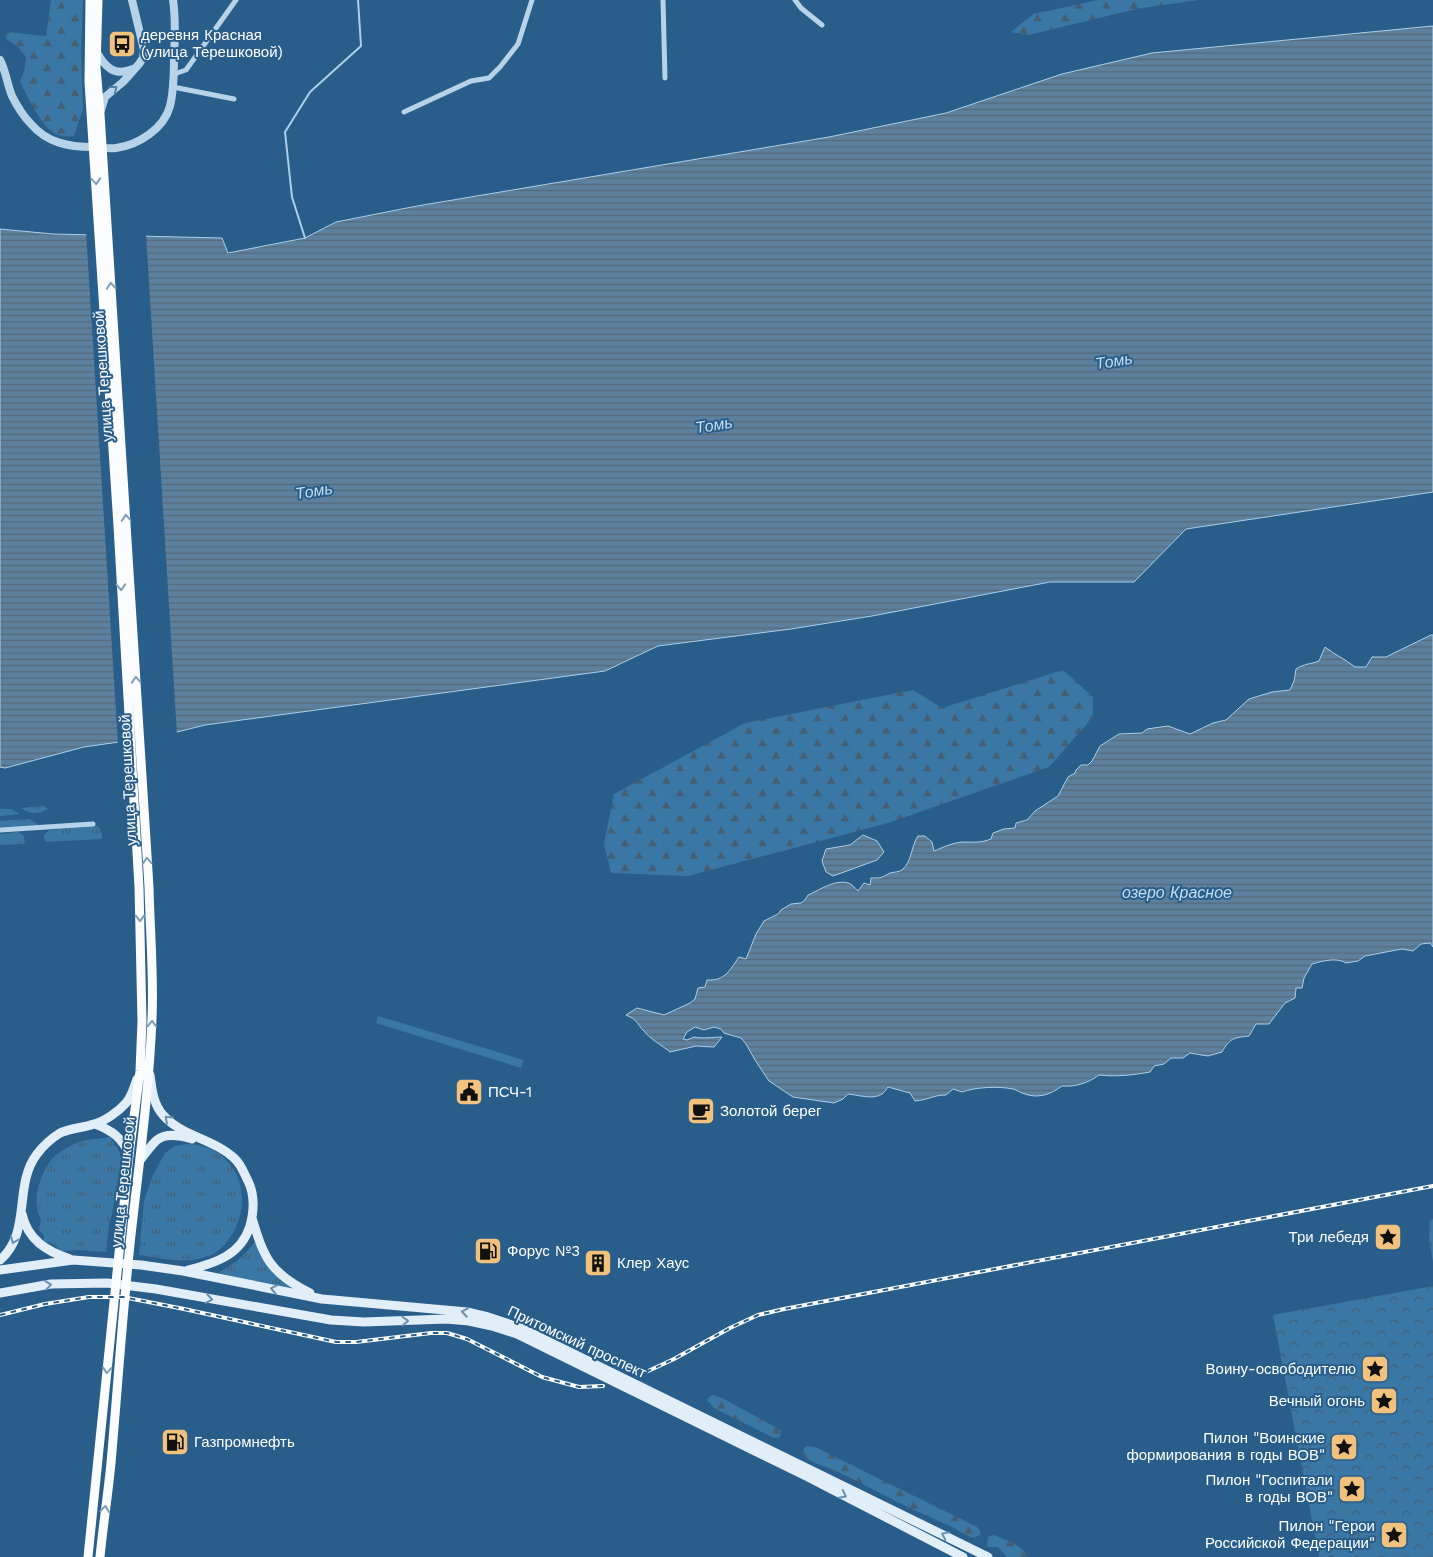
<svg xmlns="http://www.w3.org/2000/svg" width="1433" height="1557" viewBox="0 0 1433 1557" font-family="'Work Sans',sans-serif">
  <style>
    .grass { fill: url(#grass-tufts) }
    .forest { fill: url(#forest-firs) }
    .park { fill: url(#park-crowns) }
    .garden { fill: #3a77a5 }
    .water { fill: url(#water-rules); stroke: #accfea }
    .pier { fill: #295e8b }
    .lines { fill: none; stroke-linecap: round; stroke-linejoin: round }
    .stream { stroke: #accfea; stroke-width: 2 }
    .minor { stroke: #b7d3e9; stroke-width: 5 }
    .tertiary { stroke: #b7d3e9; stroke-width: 8 }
    .secondary { stroke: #e1eef8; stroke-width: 9 }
    .primary { stroke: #fafcfe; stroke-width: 9 }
    .rail-casing { stroke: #fff; stroke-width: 4 }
    .rail { stroke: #295e8b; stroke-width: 2; stroke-dasharray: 5.5; stroke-linecap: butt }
    .oneway { stroke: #5481a7 }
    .oneway2 { stroke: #7d9db9 }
    .oneway3 { stroke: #6990b1 }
    .labels { text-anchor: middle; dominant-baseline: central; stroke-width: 4; stroke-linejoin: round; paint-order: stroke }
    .poi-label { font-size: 15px; fill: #fff; stroke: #295e8b; text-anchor: start }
    .street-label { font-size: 15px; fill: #fff; stroke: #295e8b }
    .water-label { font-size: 16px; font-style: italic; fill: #c3ddf0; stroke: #295e8b }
  </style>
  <defs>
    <pattern id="grass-tufts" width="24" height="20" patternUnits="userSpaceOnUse" patternTransform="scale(1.25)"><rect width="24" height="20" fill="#3a77a5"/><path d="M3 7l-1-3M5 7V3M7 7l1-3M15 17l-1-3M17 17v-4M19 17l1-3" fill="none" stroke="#445f74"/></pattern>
    <pattern id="forest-firs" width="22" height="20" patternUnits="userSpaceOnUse" patternTransform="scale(1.25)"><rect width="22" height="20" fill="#3a77a5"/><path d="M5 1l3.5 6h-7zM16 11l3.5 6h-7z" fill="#445f74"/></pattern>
    <pattern id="park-crowns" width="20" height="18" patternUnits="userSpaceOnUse" patternTransform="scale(1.25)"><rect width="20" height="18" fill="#3a77a5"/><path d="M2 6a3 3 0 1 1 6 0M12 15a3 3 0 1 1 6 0" fill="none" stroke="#445f74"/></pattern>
    <pattern id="water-rules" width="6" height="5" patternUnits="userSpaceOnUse" patternTransform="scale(1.25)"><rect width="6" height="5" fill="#5c809d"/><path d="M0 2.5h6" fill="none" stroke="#556979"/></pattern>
  </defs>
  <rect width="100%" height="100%" fill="#295e8b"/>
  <path class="grass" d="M44,806L48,809C37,814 31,815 21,808Z
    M0,809H11L20,814L0,816Z
    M29,819L39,825L0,827V821Z
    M97,826L101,830L102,837L101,839L45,842L44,835L49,830Z
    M18,832L24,836L25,844L0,845V834Z
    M110,1137L119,1151L121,1159L112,1215L109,1224L106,1252L79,1250L60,1251L56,1246L44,1241V1235L39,1230L41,1220C31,1201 39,1174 53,1158C57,1153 70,1146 76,1143C84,1139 101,1139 110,1137Z
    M187,1144C237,1145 256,1197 231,1236C225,1245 218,1253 208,1256C186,1265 162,1258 139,1255L144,1201L153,1175L165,1153L175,1146Z
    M1433,1219V1262L1429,1238L1430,1220Z
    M256,1240L295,1289L285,1288L218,1273C233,1265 246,1255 256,1240Z"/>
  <path class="forest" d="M51,0H83L81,51L83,109L74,136C69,136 63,137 58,135C42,129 27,96 20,81L24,72L26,57L18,47L6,39L7,32L46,36Z
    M1098,0H1198L1136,9L1029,35L1011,32L1033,14Z
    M1063,670L1093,697V717L1049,767L888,823L688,876L611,873L604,844L614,794L745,723L913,690L942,708Z
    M712,1395L722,1398L777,1428L781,1431L780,1437L774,1438L714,1408L707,1400L709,1397Z
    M807,1446L815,1447L977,1527L980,1531V1535L974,1538C963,1535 956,1528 946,1524C908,1509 872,1488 834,1470C824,1466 811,1463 803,1455L804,1448Z
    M993,1535C1004,1539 1024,1545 1027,1557H1007L998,1547H987L988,1537Z"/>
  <path class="park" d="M1433,1286V1557H1319L1273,1315Z"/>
  <path class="garden" d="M378,1016L524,1060L521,1068L376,1023Z"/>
  <path class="water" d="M1433,26V492L1186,529L1134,582H1050L872,616L791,629L658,646L605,671L205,725L161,736L84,747L5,768L0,767V229L53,234L222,238L228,253L305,238L336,222L417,206L829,137L946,113L1062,74L1152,53Z
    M1431,635H1433V947L1430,943L1421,944L1413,951L1402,949L1365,956L1358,961L1346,963C1336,957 1323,961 1312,964L1304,978L1302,988H1296L1295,998L1285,1003L1269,1024H1256L1249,1036C1233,1038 1230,1038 1222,1052L1208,1056L1190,1053L1183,1058H1171L1164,1064L1154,1066L1150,1072C1133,1075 1117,1077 1099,1075C1088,1083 1076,1087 1062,1086C1051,1094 1039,1099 1025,1094C1021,1093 1017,1090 1013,1089C998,1086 976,1087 962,1092L953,1089L946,1095C933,1095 928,1100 915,1101L910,1093L888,1087C886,1089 885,1092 882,1094C873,1100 858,1095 848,1094L843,1099L834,1103L793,1097L769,1081L755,1060L746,1044L741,1038L724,1033L721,1029L714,1027L704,1030L695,1027L687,1032L683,1039L687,1040L694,1037C702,1039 714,1037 722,1037L714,1047L696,1046L670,1052C663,1046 650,1039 644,1031C636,1023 638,1020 626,1015L637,1008L664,1015L690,1003L695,999L698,988L705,987L707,980C725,981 729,971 739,957L746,959L756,934L764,921L778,914L781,910L791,904L801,903L805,900L808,895C819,890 836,879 848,883C852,884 855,888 858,891L864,883L870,885L871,878C882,878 881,878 890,873C894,872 899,872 902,870C912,862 911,846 918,836H925L932,842L934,851C944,847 952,843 962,842C973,842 981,843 991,839L993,833L1004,829L1015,828L1016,823L1027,820L1035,811L1058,796L1068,777L1075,773L1076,770L1081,765H1088L1092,761L1100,746L1119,734L1142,733L1147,729L1168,726L1190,734L1213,723L1226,720L1249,699L1272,692L1290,690L1294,681L1296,669C1303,664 1311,664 1319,661L1325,647C1335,655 1345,659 1355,667H1366L1372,657H1386Z
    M863,835L877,841L884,852L877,860L833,876L826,872L822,861L826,849L850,845Z"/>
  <path class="pier" d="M86,232L146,234L177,735L162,739L118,744Z"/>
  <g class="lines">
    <path class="stream" d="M305,238L292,197L285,132L310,92L361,46L358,0"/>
    <path class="minor" d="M663,0L665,78
      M795,0L801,8L822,25
      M174,74L186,70L236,0
      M173,87L234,99
      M404,112L471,81L489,78L500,67L518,44L532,0
      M0,830L93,824"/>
    <path class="tertiary" d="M96,51C105,67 114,77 133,69
      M0,60C6,71 7,84 12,96C17,106 23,116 31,124C47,143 69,147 93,147C100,147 108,149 116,148C138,145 164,129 170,106C174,90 174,73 174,57C175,38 176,19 173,0
      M101,110L105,97L123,82L139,64L143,58L144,50L132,0"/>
    <path class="secondary" d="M150,1075C152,1089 153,1104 163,1115C181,1136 214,1139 234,1158C241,1164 244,1173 248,1181C255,1195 254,1211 250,1226C241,1255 216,1263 188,1270
      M95,1124C111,1130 123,1138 129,1155
      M141,1159C146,1153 151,1145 157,1140C167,1132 182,1136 192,1139
      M22,1214C28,1240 46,1251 70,1259
      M252,1218C264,1258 270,1273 310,1293
      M0,1260C32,1233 13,1185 37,1154C43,1146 52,1138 60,1133C70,1128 83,1128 94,1124C105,1121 118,1112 126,1103C132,1096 134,1087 137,1079
      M0,1270L73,1260L141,1265L183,1271L322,1299L467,1312L488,1317L521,1328L988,1557
      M0,1293L51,1284L107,1283L156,1289L331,1320L364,1322L446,1319L469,1321L492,1326L517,1334L806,1476L963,1557"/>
    <path class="primary" d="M98,0L96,68L100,114L149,887C150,931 154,976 152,1019C149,1089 140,1157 132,1226C123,1305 118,1384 111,1463C108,1494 103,1526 100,1557
      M88,1557L129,1155L140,1071L142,1021L139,887L118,526L89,82L90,0"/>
    <g class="rail-casing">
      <path id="rail" d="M0,1315L45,1304L89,1297H123L184,1309L336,1342H356L431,1333H447L467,1339L542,1377L579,1387L603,1386
        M646,1372L674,1359L730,1328L758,1315L784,1309L1433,1186"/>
    </g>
    <use href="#rail" class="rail"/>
  </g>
  <defs><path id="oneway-chevron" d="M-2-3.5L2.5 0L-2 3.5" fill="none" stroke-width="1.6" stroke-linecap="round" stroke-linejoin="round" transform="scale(1.25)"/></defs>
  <use class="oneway" href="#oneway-chevron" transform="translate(114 89) rotate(-38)"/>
  <g class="oneway2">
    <use href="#oneway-chevron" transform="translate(96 181) rotate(86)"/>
    <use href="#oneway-chevron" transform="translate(111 286) rotate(-94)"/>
    <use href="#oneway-chevron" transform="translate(126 518) rotate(-94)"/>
    <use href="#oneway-chevron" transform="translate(121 587) rotate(87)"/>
    <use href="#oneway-chevron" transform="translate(136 680) rotate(-94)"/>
    <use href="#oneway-chevron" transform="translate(147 861) rotate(-94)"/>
    <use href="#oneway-chevron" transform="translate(140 918) rotate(89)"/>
    <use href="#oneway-chevron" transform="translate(152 1024) rotate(-87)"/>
    <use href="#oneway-chevron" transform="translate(107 1370) rotate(95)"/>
    <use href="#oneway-chevron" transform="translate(105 1509) rotate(-83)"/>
  </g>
  <g class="oneway3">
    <use href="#oneway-chevron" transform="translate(168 1119) rotate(-137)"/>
    <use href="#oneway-chevron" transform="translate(14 1240) rotate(112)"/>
    <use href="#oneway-chevron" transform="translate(48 1285) rotate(-7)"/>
    <use href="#oneway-chevron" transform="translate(274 1289) rotate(-169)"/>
    <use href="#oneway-chevron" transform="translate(209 1299) rotate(10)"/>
    <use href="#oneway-chevron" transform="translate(465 1312) rotate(-171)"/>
    <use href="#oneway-chevron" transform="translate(405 1321) rotate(-2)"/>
    <use href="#oneway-chevron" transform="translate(843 1495) rotate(27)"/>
    <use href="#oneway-chevron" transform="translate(945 1535) rotate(-154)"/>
  </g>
  <defs>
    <g id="bus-square" transform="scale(1.4375)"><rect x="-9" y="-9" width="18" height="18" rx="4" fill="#f1c27d" stroke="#295e8b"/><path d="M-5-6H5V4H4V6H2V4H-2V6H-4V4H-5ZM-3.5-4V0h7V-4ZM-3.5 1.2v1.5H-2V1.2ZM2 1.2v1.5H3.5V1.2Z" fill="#111"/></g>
    <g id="civic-square" transform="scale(1.4375)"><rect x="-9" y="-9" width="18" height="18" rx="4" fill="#f1c27d" stroke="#295e8b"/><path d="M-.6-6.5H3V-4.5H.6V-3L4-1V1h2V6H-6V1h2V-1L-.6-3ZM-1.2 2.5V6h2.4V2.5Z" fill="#111"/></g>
    <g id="cafe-square" transform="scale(1.4375)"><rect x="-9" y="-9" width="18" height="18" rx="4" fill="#f1c27d" stroke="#295e8b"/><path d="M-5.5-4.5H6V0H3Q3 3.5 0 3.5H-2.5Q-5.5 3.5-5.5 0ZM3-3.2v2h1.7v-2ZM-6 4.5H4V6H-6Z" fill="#111"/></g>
    <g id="sight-square" transform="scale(1.4375)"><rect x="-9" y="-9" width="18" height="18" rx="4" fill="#f1c27d" stroke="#295e8b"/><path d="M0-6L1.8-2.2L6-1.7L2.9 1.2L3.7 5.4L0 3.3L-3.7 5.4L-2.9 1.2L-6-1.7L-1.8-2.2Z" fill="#111"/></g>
    <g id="fuel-square" transform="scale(1.4375)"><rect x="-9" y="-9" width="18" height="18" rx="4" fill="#f1c27d" stroke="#295e8b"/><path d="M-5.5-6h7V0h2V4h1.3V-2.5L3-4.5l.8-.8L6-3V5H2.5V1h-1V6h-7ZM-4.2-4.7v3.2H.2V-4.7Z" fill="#111"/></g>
    <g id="building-square" transform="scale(1.4375)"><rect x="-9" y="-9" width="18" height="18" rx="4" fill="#f1c27d" stroke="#295e8b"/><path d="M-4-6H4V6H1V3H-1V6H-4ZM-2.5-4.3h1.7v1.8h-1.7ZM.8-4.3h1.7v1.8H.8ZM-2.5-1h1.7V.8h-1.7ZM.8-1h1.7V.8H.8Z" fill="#111"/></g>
  </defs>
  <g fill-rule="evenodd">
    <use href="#bus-square" x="122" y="44"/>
    <use href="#civic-square" x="469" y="1092"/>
    <use href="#cafe-square" x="701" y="1111"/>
    <use href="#sight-square" x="1388" y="1237"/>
    <use href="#fuel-square" x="488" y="1251"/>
    <use href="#building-square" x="598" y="1263"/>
    <use href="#sight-square" x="1375" y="1369"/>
    <use href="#sight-square" x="1384" y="1401"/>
    <use href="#fuel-square" x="175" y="1442"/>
    <use href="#sight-square" x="1344" y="1447"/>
    <use href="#sight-square" x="1352" y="1489"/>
    <use href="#sight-square" x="1394" y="1535"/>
  </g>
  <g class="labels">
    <g class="poi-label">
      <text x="141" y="35">деревня Красная<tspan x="141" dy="17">(улица Терешковой)</tspan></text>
      <text x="488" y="1092">ПСЧ-1</text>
      <text x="720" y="1111">Золотой берег</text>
      <text x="1369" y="1237" text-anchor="end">Три лебедя</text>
      <text x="507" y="1251">Форус №3</text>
      <text x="617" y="1263">Клер Хаус</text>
      <text x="1356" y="1369" text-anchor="end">Воину-освободителю</text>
      <text x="1365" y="1401" text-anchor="end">Вечный огонь</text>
      <text x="1325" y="1438" text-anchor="end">Пилон "Воинские<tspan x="1325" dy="17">формирования в годы ВОВ"</tspan></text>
      <text x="194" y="1442">Газпромнефть</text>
      <text x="1333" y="1480" text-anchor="end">Пилон "Госпитали<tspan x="1333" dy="17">в годы ВОВ"</tspan></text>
      <text x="1375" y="1526" text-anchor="end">Пилон "Герои<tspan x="1375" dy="17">Российской Федерации"</tspan></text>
    </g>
    <g class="street-label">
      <text transform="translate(103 376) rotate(-94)">улица Терешковой</text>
      <text transform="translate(128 780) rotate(-93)">улица Терешковой</text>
      <text transform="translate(123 1182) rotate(-84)">улица Терешковой</text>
      <text transform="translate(577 1342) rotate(25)">Притомский проспект</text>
    </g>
    <g class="water-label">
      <text transform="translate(1114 361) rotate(-9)">Томь</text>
      <text transform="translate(714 425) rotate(-9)">Томь</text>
      <text transform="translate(314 491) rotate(-9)">Томь</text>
      <text x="1177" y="892">озеро Красное</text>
    </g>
  </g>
</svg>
